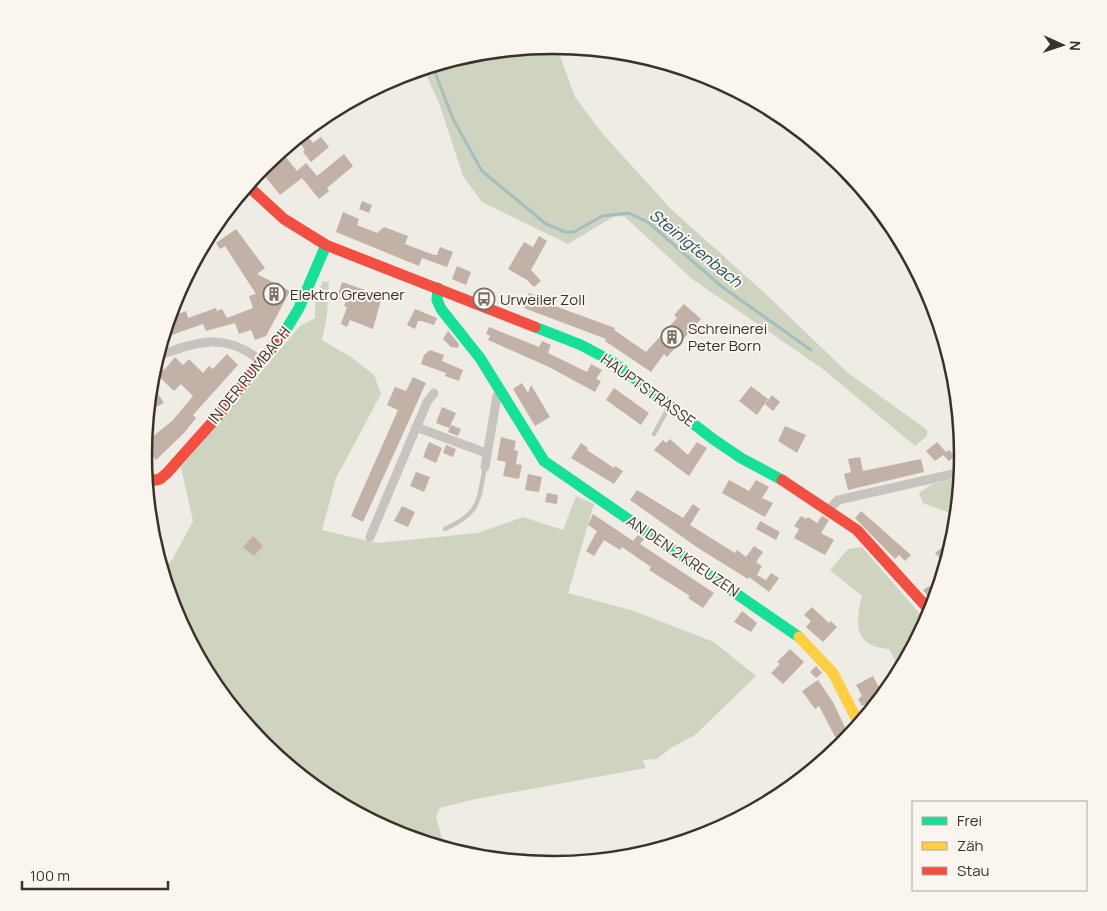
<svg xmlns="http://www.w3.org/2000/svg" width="1107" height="911" viewBox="0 0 1107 911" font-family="Manrope,sans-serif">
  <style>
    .green { fill: #cfd4c0 }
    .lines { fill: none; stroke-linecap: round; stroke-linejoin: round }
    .stream { stroke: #a2bec0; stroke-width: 3 }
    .building { fill: #c2b1a7 }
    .lane { stroke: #c8c3be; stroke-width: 4.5 }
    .street { stroke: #c8c3be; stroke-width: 9 }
    .fast { stroke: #16e098; stroke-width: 11 }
    .slow { stroke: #ffcf43; stroke-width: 11 }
    .jam { stroke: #f24e42; stroke-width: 11 }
    .labels { text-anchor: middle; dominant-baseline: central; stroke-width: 4; stroke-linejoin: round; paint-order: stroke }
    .poi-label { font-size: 15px; fill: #3a312b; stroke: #faf5ee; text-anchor: start }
    .street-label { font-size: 15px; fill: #3a312b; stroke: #faf5ee }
    .water-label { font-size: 16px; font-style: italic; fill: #21545b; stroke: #faf5ee }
    .rim { fill: none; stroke: #3a312b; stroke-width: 2.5 }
  </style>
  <rect width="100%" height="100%" fill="#efebe5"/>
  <path class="green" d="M556,45L575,97L602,133L670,208L769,297L847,372L927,430V436L915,446L823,369L692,279L624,216L613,217L568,244L482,202L463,176L439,103L423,68L474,53Z
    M323,281L329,282L327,316L322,340L354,359L374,375L381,394L336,478L322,530L377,543L478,533L523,517L563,530L576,496L594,504L568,593L634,611L714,642L756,676L695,735L671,748L657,759L643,760L646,768L471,800L440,808L436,817L445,849L396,835L325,797L263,746L212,683L174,612L161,568L172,560L193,521L181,467L300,326L315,318V300Z
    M962,477L958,516L923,503L919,493L932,484Z
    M862,547L927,622L901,672L889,649C854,646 855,625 862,596L830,570L848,549Z"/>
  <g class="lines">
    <path class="stream" d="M431,66L435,72L453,119L482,171L546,224L565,232H574L602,216L629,213L649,223L721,286L811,350"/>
  </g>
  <path class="building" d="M306,134L313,143L321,137L329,147L311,162L303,152L305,150L298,140Z
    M344,154L353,166L327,188L329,191L319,199L302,178L280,195L264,175L285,156L297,171L306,163L317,176Z
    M362,201L372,205L369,213L359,209Z
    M343,212L359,219L357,225L377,233L384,227L408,236L405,244L434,255H437L440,247L453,252L447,267L422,258L419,266L336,232Z
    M236,229L265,268L257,274L290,291L266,336L255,340L251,330L239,334L235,323L206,331L203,324L169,336L166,327L169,317L186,311L188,318L216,308L217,311L222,309L227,318L253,308L249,296L256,294L225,246L220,249L216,243Z
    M539,236L547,241L531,270L541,281L534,287L527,280L508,269L524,242L533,247Z
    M457,266L471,272L466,285L452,279Z
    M342,282L382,296L373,329L350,320L347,327L341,324L347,307L344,306L346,301L337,298Z
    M529,293L553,302L552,305L615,328L614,330L646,352L677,318L674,315L684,304L701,319L667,357L664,354L651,372L605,341L606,339L524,308Z
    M415,309L437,318L434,325L422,321H418L415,329L407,325Z
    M489,327L539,347L542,341L551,345L548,353L587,372L591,364L602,370L596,379L601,381L595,392L549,367L488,340L490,336L486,334Z
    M448,331L459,344L458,348L451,347L443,339Z
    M430,350L444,355L442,361L463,370L459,381L445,376L446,373L421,364L424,355Z
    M227,354L238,365L193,415L196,418L185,432L156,460L150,453L153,450L146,442L172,421L193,396L181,384L174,391L152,370H164L175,357L183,365L189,359L203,373L209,366L213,369Z
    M413,377L426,383L363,522L351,516L398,410L387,405L395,387L406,391Z
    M522,383L528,393L531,385L550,417L535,426L513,389Z
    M751,386L768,399L757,415L739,401Z
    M614,388L649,413L641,425L606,400Z
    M158,394L164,403L156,407L151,398Z
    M772,395L780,402L773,411L765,404Z
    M442,407L456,413L449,428L436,423Z
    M451,425L461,429L458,436L448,432Z
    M785,426L806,435L797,453L778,441Z
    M501,437L516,441L514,450L518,451L516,464L522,465L519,479L503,476L506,462L497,460Z
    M670,439L688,455L697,442L707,448L689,476L654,450L663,440L666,443Z
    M429,442L442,448L436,463L423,457Z
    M937,442L946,452L949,450L955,456L949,461L943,455L935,461L926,451Z
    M581,443L588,448L587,450L614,468L615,466L623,471L614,484L571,458Z
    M446,445L456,449L453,457L443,453Z
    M860,457L863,471L921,459L924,472L848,490L844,474L851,472L848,459Z
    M416,472L430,477L424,492L410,486Z
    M528,474L542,477L539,492L525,490Z
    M729,480L749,491L756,480L769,487L762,498L773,503L765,517L722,493Z
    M637,490L683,518L693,504L700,509L690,525L735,553L737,550L746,557L754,546L763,552L756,562L762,566L757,575L766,580L771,573L779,578L769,592L749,577L748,579L698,548L630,500Z
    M547,493L558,495L557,504L545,502Z
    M402,506L415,512L408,527L394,521Z
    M861,511L911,555L905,561L899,555L895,559L855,518Z
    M593,514L633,541L638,535L644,539L640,544L714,593L703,608L688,598L690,596L649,570L651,567L622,547L620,550L604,540L594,556L586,551L597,531L588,525Z
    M801,516L806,519L808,517L817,523L822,516L829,520L821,533L834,540L825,555L794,538L799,529L794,526Z
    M760,521L780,532L776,540L756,529Z
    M253,536L263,546L254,556L243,547Z
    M943,547L950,555L947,566L935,553Z
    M929,586L935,593L929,598L923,590Z
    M812,607L829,623L831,621L837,627L823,642L806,627L811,621L804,615Z
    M742,611L757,623L751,632L734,622Z
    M790,649L804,662L783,684L771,673L780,664L777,662Z
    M816,666L822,673L816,678L810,672Z
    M873,676L883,695L862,706L858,699L862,696L856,685Z
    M818,680L833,702L850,738L841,748L819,706L815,709L802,691Z"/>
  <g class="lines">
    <path class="lane" d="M249,185L284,148
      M654,434L670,405
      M445,529C480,513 478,503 485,467"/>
    <path class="street" d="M157,356C198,342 224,331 261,361
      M416,427L486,453
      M485,467L497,396L501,390
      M829,509L838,500L962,472
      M370,537L427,402L434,393"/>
    <path class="fast" d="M438,288L437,300L441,309L480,358L544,461L799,637
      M535,327L581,345L613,362L713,439L741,458L782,480
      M284,333L299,308L326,245"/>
    <path class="slow" d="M799,637L833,673L860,726"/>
    <path class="jam" d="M247,185L284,219L326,245L535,327
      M782,480L857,530L932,613
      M146,482L160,479L167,473L216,418L284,333"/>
  </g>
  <defs>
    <g id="building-ring" transform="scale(1.125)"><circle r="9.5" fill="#faf5ee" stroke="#79726c" stroke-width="1.5"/><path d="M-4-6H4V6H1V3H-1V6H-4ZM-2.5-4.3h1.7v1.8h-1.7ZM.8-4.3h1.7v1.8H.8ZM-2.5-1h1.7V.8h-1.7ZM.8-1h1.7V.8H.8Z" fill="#79726c"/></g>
    <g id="bus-ring" transform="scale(1.125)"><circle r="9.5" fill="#faf5ee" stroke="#79726c" stroke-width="1.5"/><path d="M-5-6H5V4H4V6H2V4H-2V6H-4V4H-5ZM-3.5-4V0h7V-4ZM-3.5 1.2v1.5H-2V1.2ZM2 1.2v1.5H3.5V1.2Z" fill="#79726c"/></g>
  </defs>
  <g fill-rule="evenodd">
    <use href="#building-ring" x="274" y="294"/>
    <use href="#bus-ring" x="484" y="299"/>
    <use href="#building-ring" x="672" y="337"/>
  </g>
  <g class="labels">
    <g class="poi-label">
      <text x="290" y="294">Elektro Grevener</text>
      <text x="500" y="299">Urweiler Zoll</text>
      <text x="688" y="328">Schreinerei<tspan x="688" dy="17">Peter Born</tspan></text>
    </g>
    <g class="street-label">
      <text transform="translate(249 375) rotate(-51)">IN DER RUMBACH</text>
      <text transform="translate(648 390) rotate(36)">HAUPTSTRASSE</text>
      <text transform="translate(683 556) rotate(34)">AN DEN 2 KREUZEN</text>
    </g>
    <g class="water-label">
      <text transform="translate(696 248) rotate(39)">Steinigtenbach</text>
    </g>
  </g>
  <path d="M0 0H1107V911H0ZM152 455a401 401 0 1 1 802 0a401 401 0 1 1-802 0Z" fill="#faf5ee" fill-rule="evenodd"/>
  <path class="rim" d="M152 455a401 401 0 1 1 802 0a401 401 0 1 1-802 0Z"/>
  <rect x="912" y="801" width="175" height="90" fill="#faf5ee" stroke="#ada7a0"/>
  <rect x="922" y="817" width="25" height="8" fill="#16e098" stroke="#ada7a0"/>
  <text x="957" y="826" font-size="15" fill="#3a312b">Frei</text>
  <rect x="922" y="842" width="25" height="8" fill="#ffcf43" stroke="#ada7a0"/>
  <text x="957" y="851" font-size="15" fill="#3a312b">Zäh</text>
  <rect x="922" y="867" width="25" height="8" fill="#f24e42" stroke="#ada7a0"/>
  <text x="957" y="876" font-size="15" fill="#3a312b">Stau</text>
  <g transform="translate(1062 45) rotate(93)" stroke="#faf5ee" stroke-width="4" paint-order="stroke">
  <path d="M0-4L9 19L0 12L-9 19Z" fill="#3a312b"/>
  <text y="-8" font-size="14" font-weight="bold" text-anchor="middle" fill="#3a312b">N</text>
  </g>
  <path d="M22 881v8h146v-8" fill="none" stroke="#3a312b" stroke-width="2.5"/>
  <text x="30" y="881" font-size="15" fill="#3a312b" stroke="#faf5ee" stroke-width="4" paint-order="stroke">100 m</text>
</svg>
